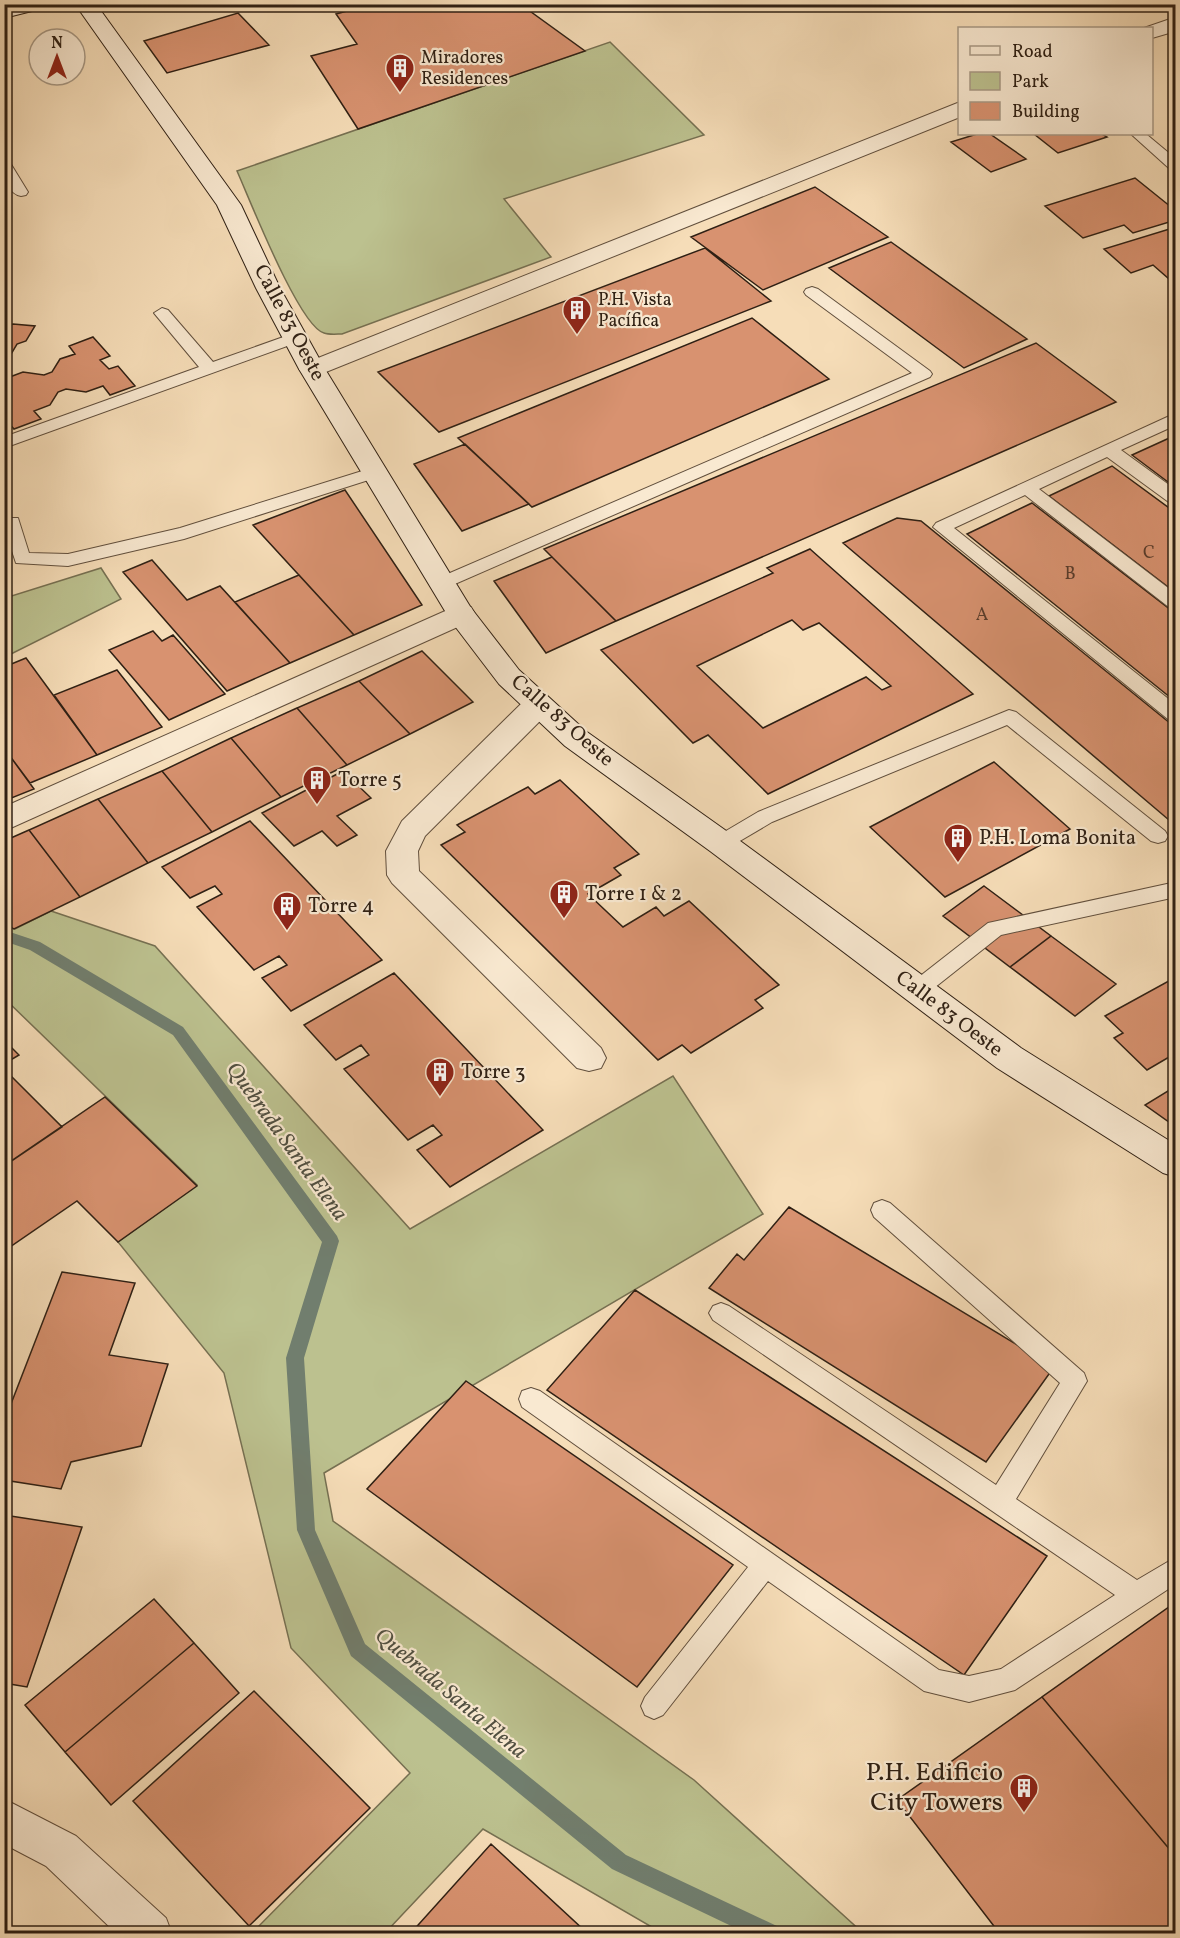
<svg xmlns="http://www.w3.org/2000/svg" width="1180" height="1938" viewBox="0 0 1180 1938" font-family="Vollkorn,serif">
  <style>
    .green { fill: #bcc18f; stroke: #767052; stroke-width: 1.5 }
    .lines { fill: none; stroke-linecap: round; stroke-linejoin: round }
    .stream { fill: #717e6e; fill-rule: evenodd }
    .building { fill: #d89270; stroke: #2f2014; stroke-width: 1.5; fill-rule: evenodd }
    .lane-casing { stroke: #614f3d; stroke-width: 2 }
    .street-casing { stroke: #614f3d; stroke-width: 2 }
    .secondary-casing { stroke: #2f2014; stroke-width: 2 }
    .lane { fill: #f9e9d1; fill-rule: evenodd }
    .street { fill: #f9e9d1; fill-rule: evenodd }
    .secondary { fill: #f9e9d1; fill-rule: evenodd }
    .labels { text-anchor: middle; dominant-baseline: central; stroke-width: 4.5; stroke-linejoin: round; paint-order: stroke }
    .far-poi-label { font-size: 18px; fill: #2f2014; stroke: #f9e9d1; text-anchor: start }
    .number-label { font-size: 18px; fill: #593c2b }
    .street-label { font-size: 21px; fill: #2f2014; stroke: #f9e9d1 }
    .poi-label { font-size: 21px; fill: #2f2014; stroke: #f9e9d1; text-anchor: start }
    .water-label { font-size: 22px; font-style: italic; fill: #504f41; stroke: #f9e9d1 }
    .near-poi-label { font-size: 26px; fill: #2f2014; stroke: #f9e9d1; text-anchor: end }
  </style>
  <rect width="100%" height="100%" fill="#f6ddb8"/>
  <filter id="stains"><feTurbulence type="fractalNoise" baseFrequency=".00333" numOctaves="4"/><feColorMatrix values="0 0 0 0 .2 0 0 0 0 .09 0 0 0 0 .02 0 0 0 .5 -.17"/></filter>
  <radialGradient id="worn" r=".72"><stop offset=".6" stop-color="#630" stop-opacity="0"/><stop offset="1" stop-color="#630" stop-opacity=".3"/></radialGradient>
  <path class="green" d="M610,42L704,135L504,199L551,257L342,334C337,334 329,335 324,333C299,326 250,200 237,171Z
    M101,568L121,599L5,657V598Z
    M51,911L155,946L410,1229L673,1076L763,1214L324,1473L333,1521L694,1780L863,1933H662L483,1829L385,1933H252L410,1773L291,1648L224,1373L118,1242L197,1185L5,999L4,924L15,929Z"/>
  <g class="lines">
    <path class="stream" d="M4,930L40,942L183,1027L337,1236L339,1241L304,1358L315,1530L365,1644L626,1855L779,1927L782,1934H748L612,1869L351,1656L297,1530L286,1358L322,1242L173,1035L30,950L4,941Z"/>
  </g>
  <path class="building" d="M373,4H520L585,51L358,129L311,56L357,44L336,14Z
    M238,13L269,45L167,73L144,41Z
    M977,134H990L1026,159L991,172L951,142Z
    M1034,134H1102L1107,137L1058,153Z
    M1135,178L1176,211V220L1133,233L1124,225L1083,238L1045,206Z
    M815,187L888,237L763,290L691,237Z
    M1176,227V285L1153,265L1131,273L1104,249Z
    M891,242L1027,339L964,368L829,268Z
    M705,248L771,301L439,432L378,372Z
    M752,318L829,379L532,507L458,438Z
    M13,324L35,326L26,341L17,344L10,356L4,358V327Z
    M93,337L110,356L100,360L109,369L118,366L135,386L110,395L103,386L86,392L66,389L58,392L50,405L34,411L41,419L14,429L4,418V406L8,405L4,401V374L7,378L23,372L44,375L52,372L60,359L75,354L69,346Z
    M1036,343L1116,402L616,621L544,549Z
    M1176,435V488L1132,455Z
    M465,444L529,504L462,531L414,464Z
    M1112,466L1176,513V593L1049,496Z
    M345,490L422,605L354,635L253,525Z
    M1032,503L1176,614V702L967,534Z
    M897,518L921,521L1176,728V826L843,543Z
    M810,549L973,694L768,794L708,735L693,743L601,650L773,573L767,568ZM792,620L803,630L819,623L891,686L882,690L866,677L763,728L697,666Z
    M552,557L616,621L546,653L494,581Z
    M152,560L187,600L220,586L290,663L227,691L123,572Z
    M299,575L354,635L290,663L235,602Z
    M153,631L162,641L173,635L225,694L169,720L109,650Z
    M422,651L473,702L410,734L359,681Z
    M26,658L97,755L30,783L4,748V667Z
    M117,670L162,727L97,755L54,695Z
    M359,681L410,734L347,765L297,708Z
    M297,708L347,765L281,797L231,738Z
    M231,738L281,797L212,832L162,771Z
    M4,748L34,789L4,801Z
    M994,762L1070,829L945,897L870,827Z
    M162,771L212,832L148,863L98,799Z
    M343,771L371,798L337,816L357,835L337,846L322,831L294,846L262,813Z
    M560,780L639,854L614,868L621,875L588,894L623,927L656,907L664,916L689,901L779,985L755,1000L763,1008L691,1053L682,1045L658,1060L441,845L465,832L457,825L528,787L535,794Z
    M98,799L148,863L80,897L29,830Z
    M250,821L382,960L291,1011L262,978L287,965L279,956L254,970L197,907L222,894L215,886L190,898L162,867Z
    M29,830L80,897L14,929L4,924V841Z
    M984,886L1051,936L1010,967L943,916Z
    M1051,936L1116,984L1075,1016L1010,967Z
    M394,973L543,1130L450,1187L417,1150L442,1135L433,1125L408,1140L344,1069L369,1055L361,1045L336,1060L304,1025Z
    M1176,977V1053L1147,1070L1114,1038L1123,1033L1105,1016Z
    M4,1040L19,1055L4,1064Z
    M11,1076L62,1127L4,1166V1081Z
    M1176,1086V1127L1145,1105Z
    M105,1097L197,1186L118,1242L77,1201L4,1251V1166Z
    M789,1207L1054,1367L986,1462L709,1288L737,1254L744,1260Z
    M62,1272L135,1283L109,1355L168,1364L141,1446L71,1462L61,1489L4,1480V1422Z
    M635,1290L1047,1556L964,1675L547,1390Z
    M466,1381L733,1565L637,1687L367,1489Z
    M4,1515L82,1527L27,1687L4,1683Z
    M154,1599L194,1643L65,1752L25,1705Z
    M1176,1602V1857L1042,1697Z
    M194,1643L239,1693L111,1805L65,1752Z
    M254,1691L370,1808L249,1926L133,1801Z
    M1042,1697L1176,1857V1934H1000L897,1800Z
    M491,1844L586,1932L585,1934H410Z"/>
  <g class="lines">
    <g class="lane-casing">
      <path id="lane" d="M1131,134H1146L1176,159V171L1171,170Z
        M4,160L9,161L28,192L26,195L21,196C6,193 4,173 4,160Z
        M812,287L818,289L930,371L932,374L930,377L448,587H436L433,583L436,579L912,373L806,295L804,292L806,289Z
        M162,308L168,310L213,362L289,335H301L303,338L301,341L4,448V437L199,367L154,313Z
        M1176,413V425L1121,450L1176,490V504L1170,503L1107,457L1039,489L1176,594V610L1170,608L1025,495L954,528L1176,705V721L1169,720L933,527L936,523Z
        M375,467L381,468L384,472L381,476L184,539L68,566L16,563L4,527L6,518H18L29,553L68,554L180,528Z
        M1009,710L1016,712L1165,831L1168,836L1165,841L1158,843L1151,841L1007,725L772,822L728,848L721,850L714,848L711,843L714,838L758,812Z
        M1176,882V897L1001,935L924,996L917,998L910,996L906,990L910,984L988,923Z
        M882,1200L890,1203L1084,1373L1087,1381L1016,1499L1137,1580L1176,1557V1584L1015,1690L969,1702L924,1691L768,1581L663,1715L654,1719L645,1715L641,1706L645,1697L748,1567L522,1407L519,1399L522,1391L531,1388L540,1391L939,1670L969,1676L1001,1669L1115,1595L713,1320L709,1313L713,1306L721,1303L729,1306L996,1485L1060,1383L874,1217L871,1210L874,1203Z"/>
    </g>
    <g class="street-casing">
      <path id="street" d="M1176,17V31L1152,38V28H1144Z
        M960,102V117L321,374L312,377L303,374L299,369L303,364Z
        M461,604L471,607L475,614L471,621L4,831V807Z
        M538,695L549,698L553,705L549,712L425,836L418,851L419,871L601,1048L606,1058L601,1068L589,1071L577,1068L392,883L387,875L386,851L402,821L527,698Z
        M4,1799L76,1836L166,1918L172,1934H117L46,1866L4,1844Z"/>
    </g>
    <g class="secondary-casing">
      <path id="secondary" d="M47,4L44,8L4,18V5Z
        M75,4H96L241,205L280,288L325,369L471,608L519,670L587,732L732,835L1021,1048L1176,1145V1177L1163,1173L997,1068L710,851L565,746L499,684L451,621L299,369L256,288L217,205Z"/>
    </g>
    <use href="#lane" class="lane"/>
    <use href="#street" class="street"/>
    <use href="#secondary" class="secondary"/>
  </g>
  <defs>
    <g id="building-pin" transform="scale(1.5)"><path d="M0 17L-7.5 6A9.5 9.5 0 1 1 7.5 6Z" fill="#8f2418" stroke="#f9e9d1"/><path d="M-4-6H4V6H1V3H-1V6H-4ZM-2.5-4.3h1.7v1.8h-1.7ZM.8-4.3h1.7v1.8H.8ZM-2.5-1h1.7V.8h-1.7ZM.8-1h1.7V.8H.8Z" fill="#fff"/></g>
  </defs>
  <g fill-rule="evenodd">
    <use href="#building-pin" x="400" y="68"/>
    <use href="#building-pin" x="577" y="310"/>
    <use href="#building-pin" x="317" y="780"/>
    <use href="#building-pin" x="958" y="838"/>
    <use href="#building-pin" x="564" y="894"/>
    <use href="#building-pin" x="287" y="906"/>
    <use href="#building-pin" x="440" y="1072"/>
    <use href="#building-pin" x="1024" y="1788"/>
  </g>
  <g class="labels">
    <g class="far-poi-label">
      <text x="421" y="58">Miradores<tspan x="421" dy="21">Residences</tspan></text>
      <text x="598" y="300">P.H. Vista<tspan x="598" dy="21">Pacífica</tspan></text>
    </g>
    <g class="number-label">
      <text x="1149" y="553">C</text>
      <text x="1070" y="574">B</text>
      <text x="982" y="615">A</text>
    </g>
    <g class="street-label">
      <text transform="translate(289 323) rotate(62)">Calle 83 Oeste</text>
      <text transform="translate(562 721) rotate(41)">Calle 83 Oeste</text>
      <text transform="translate(949 1014) rotate(37)">Calle 83 Oeste</text>
    </g>
    <g class="poi-label">
      <text x="338" y="780">Torre 5</text>
      <text x="979" y="838">P.H. Loma Bonita</text>
      <text x="585" y="894">Torre 1 &amp; 2</text>
      <text x="308" y="906">Torre 4</text>
      <text x="461" y="1072">Torre 3</text>
    </g>
    <g class="water-label">
      <text transform="translate(286 1142) rotate(54)">Quebrada Santa Elena</text>
      <text transform="translate(450 1694) rotate(40)">Quebrada Santa Elena</text>
    </g>
    <g class="near-poi-label">
      <text x="1003" y="1773">P.H. Edificio<tspan x="1003" dy="30">City Towers</tspan></text>
    </g>
  </g>
  <rect width="1180" height="1938" fill="none" stroke="#f6ddb8" stroke-width="24"/>
  <rect x="6" y="6" width="1168" height="1926" fill="none" stroke="#2f2014" stroke-width="3"/>
  <rect x="12" y="12" width="1156" height="1914" fill="none" stroke="#2f2014" stroke-width="1.5"/>
  <rect x="958" y="27" width="195" height="108" fill="#f9e9d1" stroke="#a89985" stroke-width="1.5"/>
  <rect x="970" y="46" width="30" height="9" fill="#f9e9d1" stroke="#a89985" stroke-width="1.5"/>
  <text x="1012" y="57" font-size="18" fill="#2f2014">Road</text>
  <rect x="970" y="72" width="30" height="18" fill="#bcc18f" stroke="#a89985" stroke-width="1.5"/>
  <text x="1012" y="87" font-size="18" fill="#2f2014">Park</text>
  <rect x="970" y="102" width="30" height="18" fill="#d89270" stroke="#a89985" stroke-width="1.5"/>
  <text x="1012" y="117" font-size="18" fill="#2f2014">Building</text>
  <g transform="translate(57 57)"><circle r="28" fill="#f9e9d1" stroke="#a89985" stroke-width="1.5"/>
  <path d="M0-4.5L10 22L0 15L-10 22Z" fill="#8f2418"/>
  <text y="-9" font-size="16" font-weight="bold" text-anchor="middle" fill="#2f2014">N</text>
  </g>
  <rect width="100%" height="100%" filter="url(#stains)"/>
  <rect width="100%" height="100%" fill="url(#worn)"/>
</svg>
